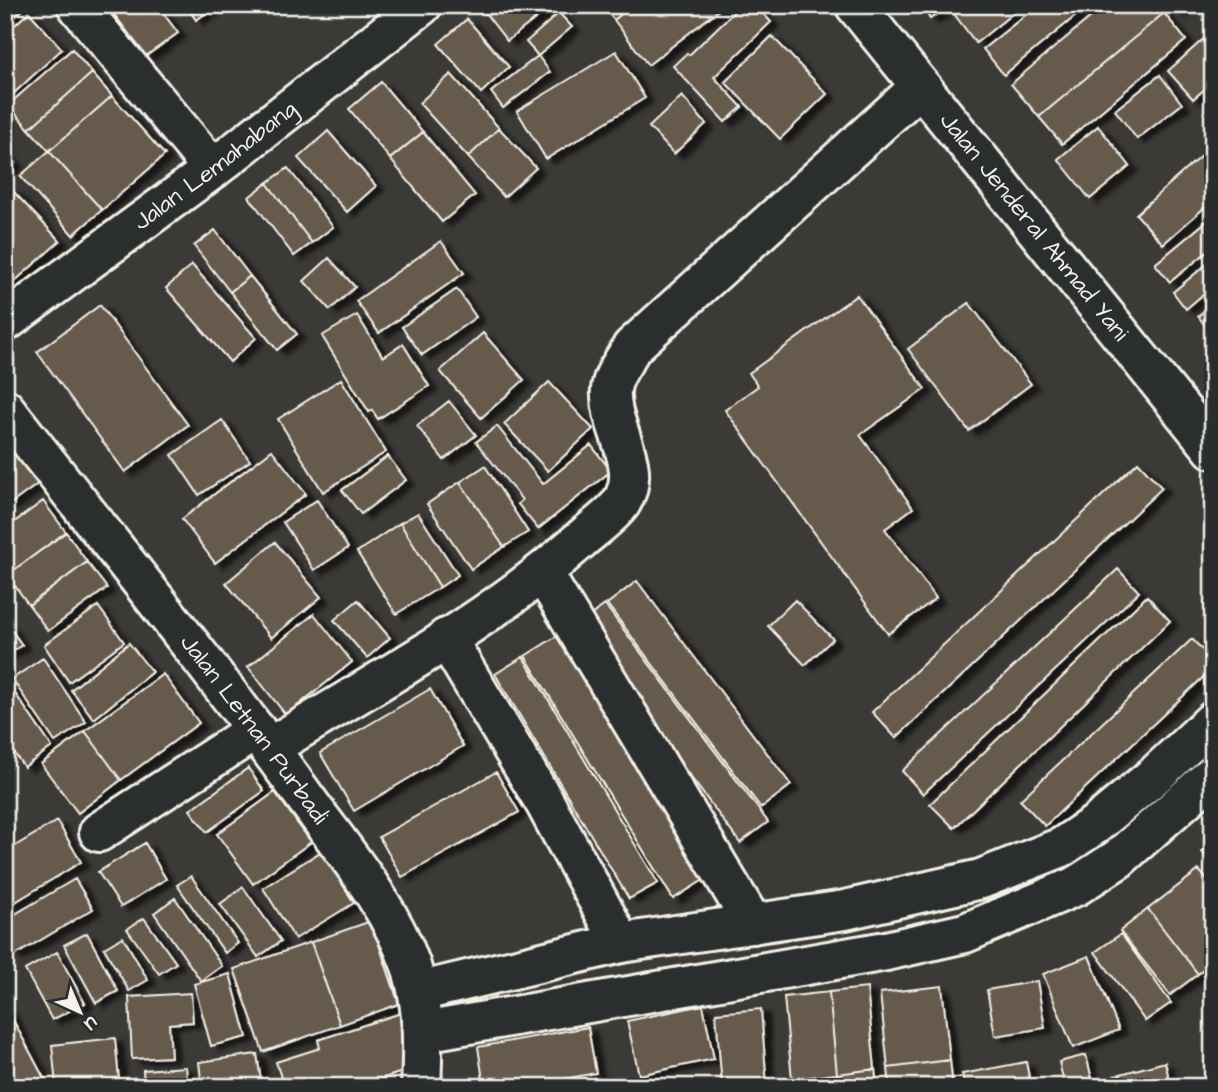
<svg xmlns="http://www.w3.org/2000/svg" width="1218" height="1092" viewBox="0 0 1218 1092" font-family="'Architects Daughter',sans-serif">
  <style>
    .building { fill: #665a4d; stroke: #f4f1e8; stroke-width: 2; filter: url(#shadow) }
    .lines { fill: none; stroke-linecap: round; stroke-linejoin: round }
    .minor-casing { stroke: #f4f1e8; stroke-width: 44 }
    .secondary-casing { stroke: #f4f1e8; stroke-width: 44 }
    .minor { stroke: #2a2d2e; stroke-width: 38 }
    .secondary { stroke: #2a2d2e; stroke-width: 38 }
    .labels { text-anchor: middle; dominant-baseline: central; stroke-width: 7; stroke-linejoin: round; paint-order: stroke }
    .street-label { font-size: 24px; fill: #f4f1e8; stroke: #2a2d2e }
  </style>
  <defs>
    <filter id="shadow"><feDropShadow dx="8" dy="4.5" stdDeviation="2" flood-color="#0009"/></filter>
  </defs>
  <rect width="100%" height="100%" fill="#3c3a37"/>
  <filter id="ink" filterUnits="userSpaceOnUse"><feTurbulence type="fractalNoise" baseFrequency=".0143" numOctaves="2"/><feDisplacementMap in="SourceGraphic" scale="14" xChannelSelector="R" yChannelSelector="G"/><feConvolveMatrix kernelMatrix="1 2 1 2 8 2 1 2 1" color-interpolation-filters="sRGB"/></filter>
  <g filter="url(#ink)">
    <path class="building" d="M5,5H28L5,26Z
      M107,5H157L178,33L146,56Z
      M186,5H218L196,20Z
      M479,5H553L507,41Z
      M602,5H633L614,20Z
      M633,5H725L648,65L614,20Z
      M741,5H755L771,22L714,77L742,107L725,122L673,66L687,53L689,55Z
      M921,5H951L930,19Z
      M965,5H1023L976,43L954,14Z
      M1038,5H1089L1004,75L983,49Z
      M1105,5H1157L1164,13L1039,117L1011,84Z
      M1171,5H1187L1178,13Z
      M29,12L62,49L13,94L5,85V34Z
      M559,13L572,27L538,56L526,42Z
      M1164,13L1186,40L1062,144L1039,117Z
      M467,19L509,67L481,93L438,44Z
      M1208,35L1213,40V82L1193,99L1168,71Z
      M772,36L827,94L780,139L725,82Z
      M72,49L92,73L29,129L8,105Z
      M616,51L645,98L546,159L517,111Z
      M538,56L550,72L503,108L491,92Z
      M92,73L112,96L49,151L29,129Z
      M451,74L499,128L468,157L419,103Z
      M1160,75L1182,104L1137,139L1115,110Z
      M381,82L423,132L390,159L349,109Z
      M112,96L165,155L102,210L49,151Z
      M682,96L706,124L674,154L649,127Z
      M1098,126L1130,166L1090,199L1058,159Z
      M499,128L536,168L504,197L468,157Z
      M328,131L376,186L347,212L298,158Z
      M423,132L475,195L442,222L390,159Z
      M1213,145V200L1163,244L1136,214Z
      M49,151L102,210L73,235L20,176Z
      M5,153L15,163L5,172Z
      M288,168L333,227L312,243L267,183Z
      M267,183L312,243L294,256L249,197Z
      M11,189L60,241L5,290V194Z
      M1213,216V247L1170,282L1155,264Z
      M215,230L250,276L230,292L194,246Z
      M441,241L464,273L379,333L356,301Z
      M329,258L355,287L330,310L304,281Z
      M1213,259V286L1186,309L1173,292Z
      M192,265L256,338L230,362L166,288Z
      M250,276L297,334L277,350L230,292Z
      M457,289L476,317L422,355L402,327Z
      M857,295L925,389L860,435L913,508L885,529L936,598L888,634L725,410L758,386L749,373Z
      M969,303L1031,384L969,431L908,349Z
      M1213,304V336L1198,316Z
      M100,305L188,425L125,472L37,352Z
      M357,315L383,357L403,344L429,386L378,419L372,410L369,412L322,336Z
      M483,333L524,380L481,418L440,371Z
      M341,379L386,452L323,492L278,419Z
      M549,382L593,429L548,471L504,424Z
      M449,401L476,435L444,460L417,426Z
      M222,420L250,461L199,495L172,455Z
      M497,426L543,484L591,445L611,471L538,529L518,504L522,500L476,442Z
      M5,436L39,483L5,508Z
      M272,450L306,494L215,563L182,519Z
      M388,456L406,480L361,514L342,490Z
      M1138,462L1162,488L896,738L872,712Z
      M485,466L528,532L504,547L460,482Z
      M460,482L504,547L471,569L427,504Z
      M317,500L348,548L314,570L283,522Z
      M43,501L66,532L7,575L5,529Z
      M418,513L458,575L440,587L400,523Z
      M400,523L440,587L396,614L357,552Z
      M66,532L87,562L29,605L7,575Z
      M275,542L321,597L271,638L226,583Z
      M87,562L107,588L48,631L29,605Z
      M1118,569L1139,592L923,794L902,771Z
      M637,581L791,785L761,808L607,604Z
      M1147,596L1170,621L954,828L930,804Z
      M358,600L390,638L367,658L334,620Z
      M795,600L833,639L805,665L768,626Z
      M605,605L768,822L740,843L577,625Z
      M98,606L124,642L69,682L44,645Z
      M314,614L352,662L286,715L248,667Z
      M5,621L22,645L5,656Z
      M557,636L705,879L673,899L525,656Z
      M1192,639L1213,661V668L1045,826L1020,800Z
      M129,643L152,672L94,719L71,690Z
      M523,657L658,883L629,899L495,674Z
      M43,658L86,722L55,742L12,679Z
      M163,674L199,723L121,780L85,731Z
      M10,686L52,747L24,767L5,740V689Z
      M430,689L463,746L354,811L320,753Z
      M85,731L121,780L78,813L41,764Z
      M248,768L264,791L207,832L190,810Z
      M496,772L519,812L402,877L379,837Z
      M275,792L311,842L253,884L217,834Z
      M57,821L81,862L7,907L5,852Z
      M145,843L166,879L121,907L98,872Z
      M1213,843V865L1202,852Z
      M322,851L354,903L295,939L263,888Z
      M1199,870L1213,887V962L1198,974L1148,909Z
      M191,876L238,943L225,953L177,885Z
      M75,879L93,909L14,956L5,942V920Z
      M243,887L281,941L258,957L220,904Z
      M175,898L222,966L201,981L154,913Z
      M1148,909L1198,974L1170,995L1120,931Z
      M144,918L176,963L159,974L127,929Z
      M371,921L399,1004L340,1025L311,942Z
      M87,933L118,991L96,1003L64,945Z
      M1121,934L1171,1003L1145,1021L1095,952Z
      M123,937L148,980L129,991L104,948Z
      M311,942L340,1025L263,1052L234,969Z
      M57,952L85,1003L52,1020L25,970Z
      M1089,956L1119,1030L1073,1048L1043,974Z
      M230,974L247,1037L211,1046L194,984Z
      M1037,981L1045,1028L995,1036L987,990Z
      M942,986L950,1060L888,1068L880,993Z
      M867,988L875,1069L837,1074L829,992Z
      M829,992L837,1074L792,1079L784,997Z
      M191,993L193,1022L169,1024L171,1057L132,1059L129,997Z
      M5,1005L46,1082L36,1087H5Z
      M703,1005L714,1059L639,1075L627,1021Z
      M761,1009L767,1087H722L716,1013Z
      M404,1012L421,1066L356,1087L333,1084L284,1087L276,1062L320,1048L318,1040Z
      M588,1027L596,1073L522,1087H484L478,1047Z
      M115,1038L119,1080L56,1086L52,1045Z
      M257,1054L262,1087H202L199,1062Z
      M1086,1055L1094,1087H1065L1059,1062Z
      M950,1060L953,1087H890L888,1068Z
      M1026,1062L1031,1087H965L962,1074Z
      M1165,1062L1171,1087H1115L1113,1076Z
      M186,1067L188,1087H144L143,1070Z
      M875,1069L877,1087H839L837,1074Z
      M593,1085V1087H544V1086Z"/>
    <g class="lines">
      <g class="minor-casing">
        <g id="minor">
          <path d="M77,5L213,169"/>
          <path id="s1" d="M5,322L213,169L422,5"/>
          <path id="s2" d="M5,409C105,537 209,664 304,796C342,849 389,903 411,966C424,1006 423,1046 421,1087"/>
          <path d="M543,573L753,924"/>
          <path d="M446,638L545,803L621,943"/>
          <path d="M269,748C373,683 486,624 578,542C591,530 611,517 621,503C645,466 608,428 611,390C612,375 625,360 632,347L919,88"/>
          <path d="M99,832L256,730"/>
          <path d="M418,992L621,943L845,910L981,879L1062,847L1096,824L1155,775L1213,721"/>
          <path d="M423,1032L886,951L965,933L1076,886L1118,859L1213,775"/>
        </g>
      </g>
      <g class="secondary-casing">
        <g id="secondary">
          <path id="s3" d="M855,5L1213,449"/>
        </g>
      </g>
      <use href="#minor" class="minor"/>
      <use href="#secondary" class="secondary"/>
    </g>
  </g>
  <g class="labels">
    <g class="street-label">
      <text stroke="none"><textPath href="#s1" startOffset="262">Jalan Lemahabang</textPath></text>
      <text stroke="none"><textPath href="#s3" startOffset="285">Jalan Jenderal Ahmad Yani</textPath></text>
      <text stroke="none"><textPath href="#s2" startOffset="406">Jalan Letnan Purbadi</textPath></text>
    </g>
  </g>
  <rect width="1218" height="1092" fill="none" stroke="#2a2d2e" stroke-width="28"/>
  <rect x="14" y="14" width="1190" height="1064" fill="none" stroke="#f4f1e8" stroke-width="2.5" filter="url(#ink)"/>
  <g transform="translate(80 1012) rotate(136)" stroke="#2a2d2e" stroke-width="5" paint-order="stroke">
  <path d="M0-5L12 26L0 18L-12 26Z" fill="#f4f1e8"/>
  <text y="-10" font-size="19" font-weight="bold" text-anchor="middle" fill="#f4f1e8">U</text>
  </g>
</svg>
